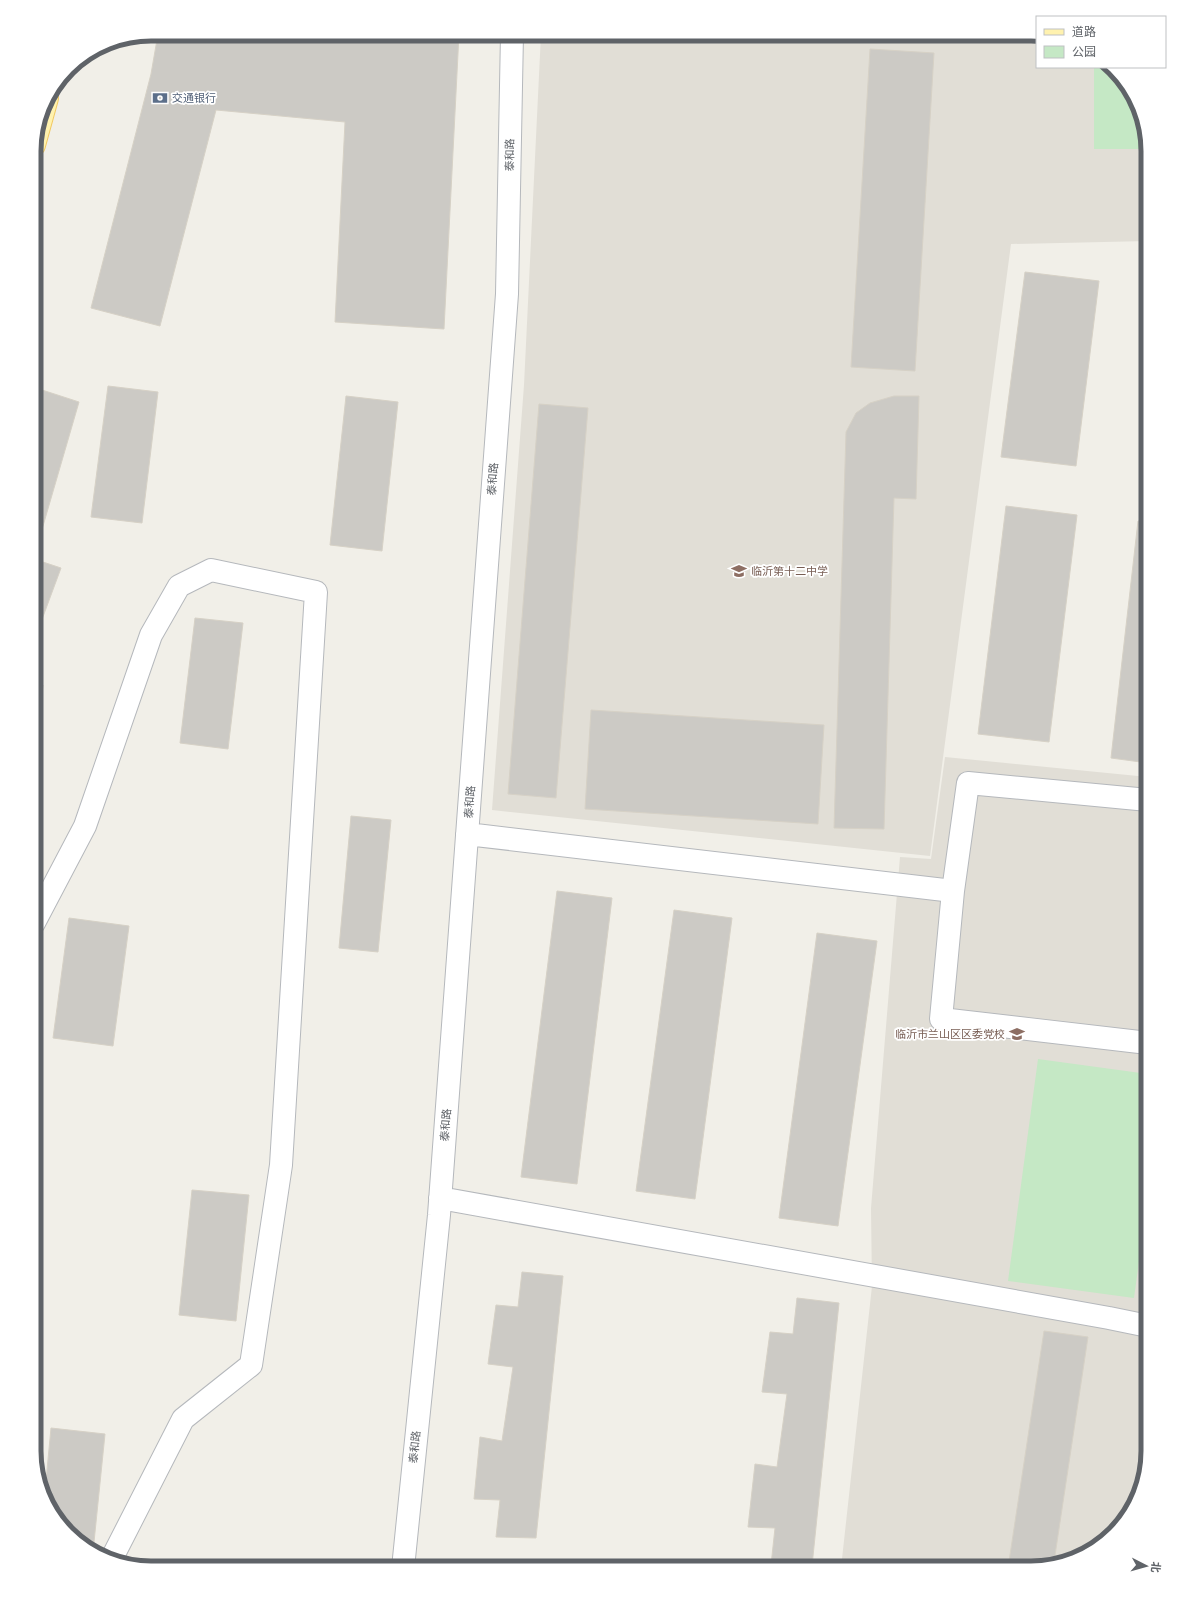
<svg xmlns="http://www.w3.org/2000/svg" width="1182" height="1602" viewBox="0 0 1182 1602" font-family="'Fira Sans Condensed','Noto Sans SC',sans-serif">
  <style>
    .education { fill: #e1ded6 }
    .green { fill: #c5e8c5 }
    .building { fill: #cccac5; stroke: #d6d1c6 }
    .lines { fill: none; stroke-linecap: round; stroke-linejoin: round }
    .minor-casing { stroke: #b5b8bc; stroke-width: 24 }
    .major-casing { stroke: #f2c960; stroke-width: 24 }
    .minor { stroke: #fff; stroke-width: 22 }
    .major { stroke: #fff2af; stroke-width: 22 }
    .labels { text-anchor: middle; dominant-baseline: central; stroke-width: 3.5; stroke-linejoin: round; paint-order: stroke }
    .service-label { font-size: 11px; fill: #4e5e75; stroke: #fff; text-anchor: start }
    .street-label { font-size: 11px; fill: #5f6368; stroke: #fff }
    .education-label { font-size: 11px; fill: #785e54; stroke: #fff; text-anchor: start }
    .rim { fill: none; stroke: #5f6368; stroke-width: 5 }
  </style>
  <rect width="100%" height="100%" fill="#f1efe8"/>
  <path class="education" d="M541,34H1037V67H1107L1132,92L1148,151V241L1011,244L930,856L492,810L524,385Z
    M945,757L1148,777V1451L1132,1509L1090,1552L1031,1568H841L872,1286L871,1208L900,857L931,859Z"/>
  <path class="green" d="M1094,67H1107L1132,92L1147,149H1094Z
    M1038,1059L1148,1074V1232H1143L1134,1298L1008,1281Z"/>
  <path class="building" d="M158,34H459L444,329L335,322L345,122L216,110L160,326L91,308L151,74Z
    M870,49L934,53L915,371L851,367Z
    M1025,272L1099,281L1076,466L1001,457Z
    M108,386L158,392L142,523L91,517Z
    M36,388L79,402L34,557V396Z
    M346,396L398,402L382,551L330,545Z
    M894,396H919L916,499L894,498L884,829L834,828L846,432L856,413L870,403Z
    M539,404L588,408L556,798L508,794Z
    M1006,506L1077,515L1049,742L978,734Z
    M1138,521L1148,522V763L1111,758Z
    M34,559L61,568L34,641Z
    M195,618L243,623L228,749L180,743Z
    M34,684L43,685L34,761Z
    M591,710L824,725L818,824L585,809Z
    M351,816L391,820L378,952L339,948Z
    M557,891L612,898L577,1184L521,1177Z
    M674,910L732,918L695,1199L636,1191Z
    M69,918L129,926L113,1046L53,1038Z
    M817,933L877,941L838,1226L779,1218Z
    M192,1190L249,1195L236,1321L179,1315Z
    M522,1272L563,1276L536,1538L496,1537L500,1500L474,1499L480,1437L502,1441L513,1367L488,1364L496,1305L518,1307Z
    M797,1298L839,1303L812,1566L771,1565L775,1528L748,1527L755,1464L777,1467L787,1394L762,1392L770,1332L793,1334Z
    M1044,1331L1088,1337L1054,1562L1031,1568H1008Z
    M51,1428L105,1434L93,1552L50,1510L45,1491Z"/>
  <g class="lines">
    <g class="minor-casing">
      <path id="minor" d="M467,834L953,891
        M34,923L85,826L151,635L179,586L211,570L316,592L281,1165L251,1365L183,1419L112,1558
        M1148,1043L941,1019L953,891L968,783L1148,800
        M440,1198L1109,1318L1148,1326
        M403,1568L439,1215L507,294L512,34"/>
    </g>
    <g class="major-casing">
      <path id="major" d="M34,145L47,98"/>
    </g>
    <use href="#minor" class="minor"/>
    <use href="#major" class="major"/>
  </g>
  <defs>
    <g id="bank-bare" transform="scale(1.2)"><path d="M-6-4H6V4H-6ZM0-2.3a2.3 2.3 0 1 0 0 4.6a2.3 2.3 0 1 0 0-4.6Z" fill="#5c6f8a" stroke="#fff" stroke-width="2.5" paint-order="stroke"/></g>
    <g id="school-bare" transform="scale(1.2)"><path d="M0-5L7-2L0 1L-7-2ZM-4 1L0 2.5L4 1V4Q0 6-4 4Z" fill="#8d6e63" stroke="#fff" stroke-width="2.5" paint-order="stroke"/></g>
  </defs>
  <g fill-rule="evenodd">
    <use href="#bank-bare" x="160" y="98"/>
    <use href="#school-bare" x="739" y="571"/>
    <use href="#school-bare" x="1017" y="1034"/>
  </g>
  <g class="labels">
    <g class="service-label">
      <text x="172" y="98">交通银行</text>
    </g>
    <g class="street-label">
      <text transform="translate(510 155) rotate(-89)">泰和路</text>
      <text transform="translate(493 479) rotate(-86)">泰和路</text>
      <text transform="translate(470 802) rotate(-86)">泰和路</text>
      <text transform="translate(446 1125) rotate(-86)">泰和路</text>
      <text transform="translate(415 1447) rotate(-84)">泰和路</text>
    </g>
    <g class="education-label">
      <text x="751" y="571">临沂第十二中学</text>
      <text x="1005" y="1034" text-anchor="end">临沂市兰山区区委党校</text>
    </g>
  </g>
  <path d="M0 0H1182V1602H0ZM151 41H1031A110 110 0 0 1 1141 151V1451A110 110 0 0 1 1031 1561H151A110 110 0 0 1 41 1451V151A110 110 0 0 1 151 41Z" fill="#fff" fill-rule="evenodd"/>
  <path class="rim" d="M151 41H1031A110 110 0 0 1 1141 151V1451A110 110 0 0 1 1031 1561H151A110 110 0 0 1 41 1451V151A110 110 0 0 1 151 41Z"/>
  <rect x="1036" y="16" width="130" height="52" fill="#ffffff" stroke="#bfc1c3"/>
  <rect x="1044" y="29" width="20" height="6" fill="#fff2af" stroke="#bfc1c3"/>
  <text x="1072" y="36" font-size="12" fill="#5f6368">道路</text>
  <rect x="1044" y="46" width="20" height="12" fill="#c5e8c5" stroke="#bfc1c3"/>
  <text x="1072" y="56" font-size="12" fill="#5f6368">公园</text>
  <g transform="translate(1146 1566) rotate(96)" stroke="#ffffff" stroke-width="3" paint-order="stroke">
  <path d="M0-3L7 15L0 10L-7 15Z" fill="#5f6368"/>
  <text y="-6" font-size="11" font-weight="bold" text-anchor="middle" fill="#5f6368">北</text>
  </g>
</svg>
